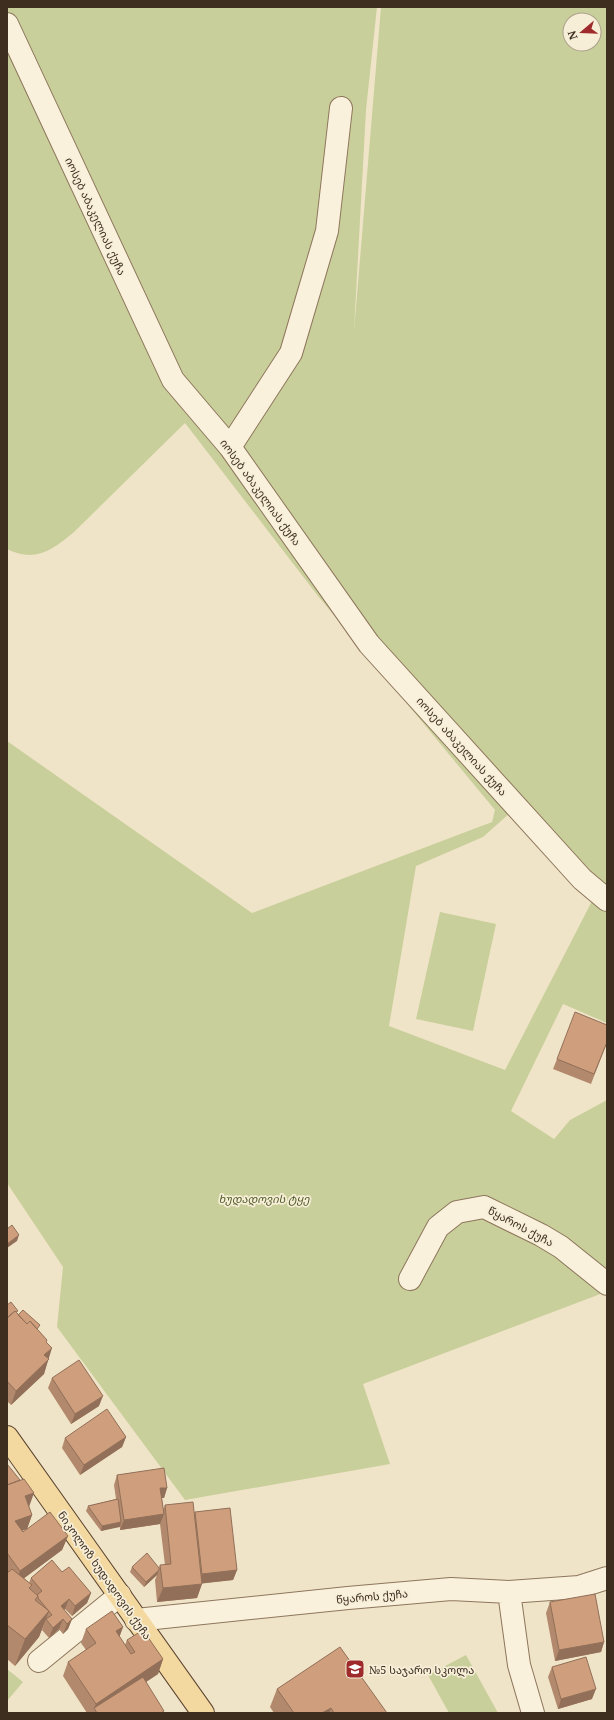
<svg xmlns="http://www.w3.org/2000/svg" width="614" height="1720" viewBox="0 0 614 1720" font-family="'Noto Serif','Noto Sans Georgian',serif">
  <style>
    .green { fill: #c9cf9b; fill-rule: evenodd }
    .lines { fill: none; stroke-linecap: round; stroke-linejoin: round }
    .minor-casing { stroke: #8d765c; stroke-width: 24 }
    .major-casing { stroke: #5b4430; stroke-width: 24 }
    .minor { stroke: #faf1dc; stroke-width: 22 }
    .major { stroke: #f3d9a0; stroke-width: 22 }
    .wall { fill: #b2896c }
    .shaded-wall { fill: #916f58 }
    .building { fill: #cf9f7d; stroke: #916f58 }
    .labels { text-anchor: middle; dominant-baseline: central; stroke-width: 3.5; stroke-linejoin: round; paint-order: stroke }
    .street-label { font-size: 11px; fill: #3d2e20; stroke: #f7eed8 }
    .park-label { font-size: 11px; font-style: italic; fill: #4d5a26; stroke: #f7eed8 }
    .poi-label { font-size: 11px; fill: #3d2e20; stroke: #f7eed8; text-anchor: start }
  </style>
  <rect width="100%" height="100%" fill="#f0e4c8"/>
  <path class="green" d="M7,7H377L366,110L354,331L381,7H607V1023L563,1004L511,1111L554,1139L570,1120L607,1100V1295L603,1293L363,1384L390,1464L185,1500L57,1327L63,1267L7,1183V741L252,913L492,822L495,810L318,596L185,423L73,533C52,550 35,563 7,549ZM570,20H594V44H570ZM510,813L592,901L505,1070L389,1026L416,866L483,837Z
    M440,912L496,924L473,1031L416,1019Z
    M466,1655L498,1713H449L428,1675Z
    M7,1669L23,1682L7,1701Z"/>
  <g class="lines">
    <g class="minor-casing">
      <path id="minor" d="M7,24L173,380L230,447L369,644L582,879L607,900
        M230,447L291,353L327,231L341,108
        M410,1279L438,1227L457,1212L484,1207L541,1235L561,1247L607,1284
        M509,1592L519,1665L533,1713
        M136,1620L348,1598L451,1589L509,1592L579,1587L607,1578
        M39,1661L120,1595"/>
    </g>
    <g class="major-casing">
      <path id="major" d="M7,1437L203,1713"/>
    </g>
    <use href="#minor" class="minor"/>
    <use href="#major" class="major"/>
  </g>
  <path class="wall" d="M607,1043L591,1084L553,1069L557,1059Z
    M7,1305L38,1330L46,1342L48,1359L44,1374L11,1405L7,1401Z
    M52,1378L99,1406L71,1424L48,1388Z
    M126,1437L122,1447L80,1475L62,1448L65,1438Z
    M7,1464L29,1507L32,1515L27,1529L22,1531L23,1532L68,1536L62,1550L24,1578L29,1583L31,1578L62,1572L91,1593L87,1603L72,1616L65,1609L64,1610L72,1619L68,1629L63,1634L59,1629L49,1638L42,1630L45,1621L39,1637L15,1666L7,1659Z
    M117,1475L167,1488L164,1498H162L163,1510L165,1505L194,1514L195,1512L237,1570L233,1580L202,1583L197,1598L157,1602L155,1580L157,1575L144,1587L130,1572L132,1567L159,1568L160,1565H165L160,1524L120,1530V1526L101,1531L86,1511L88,1506L116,1499L114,1485Z
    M550,1602L604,1642L601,1652L555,1661L546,1613Z
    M123,1627L119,1637L125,1645L127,1640L163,1659L158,1674L146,1682L163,1713H87L63,1676L68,1662L86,1650L81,1643L86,1629Z
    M552,1667L592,1699L558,1709L548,1677Z
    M277,1689L387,1713H274L270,1707Z"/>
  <path class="shaded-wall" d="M19,1235L17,1241L7,1248V1244Z
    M52,1348L44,1374L11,1405L16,1391L44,1355Z
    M103,1396L99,1406L71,1424L75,1414Z
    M126,1437L122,1447L80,1475L84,1465Z
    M160,1488H167L164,1498H157Z
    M34,1493L29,1507L25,1496Z
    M164,1514L160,1524L120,1530L124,1520Z
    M32,1515L27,1529L10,1535L15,1521Z
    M121,1522L120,1527L101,1531L102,1526Z
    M68,1536L62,1550L15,1585L20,1571Z
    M159,1570L157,1575L144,1587L146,1582Z
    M237,1570L233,1580L198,1584L202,1574Z
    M202,1584L197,1598L157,1602L163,1588Z
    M91,1593L87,1603L72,1616L75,1606Z
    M69,1599L65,1609L57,1616L61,1606Z
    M49,1611L39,1637L15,1666L25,1639Z
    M63,1619L59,1629L49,1638L53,1628Z
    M72,1619L68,1629L63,1634L67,1624Z
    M123,1627L118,1641L116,1631Z
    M604,1642L601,1652L555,1661L559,1650Z
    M163,1659L158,1674L99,1713L94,1708L96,1704Z
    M596,1689L592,1699L558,1709L561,1699Z
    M331,1708L329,1713H322Z"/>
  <path class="building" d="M575,1012L607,1025V1042L594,1074L557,1059Z
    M12,1225L19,1235L7,1244V1229Z
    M11,1302L18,1311L16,1312L15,1311L7,1318V1305Z
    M23,1310L40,1325L37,1329L30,1321L27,1324L18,1315Z
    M15,1311L27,1324L30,1321L47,1340L46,1342L52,1348L44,1355L49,1359L16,1391L7,1381V1318Z
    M79,1360L103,1396L75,1414L52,1378Z
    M107,1409L126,1437L84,1465L65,1438Z
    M7,1464L20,1480L7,1485Z
    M164,1468L167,1488H160L164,1514L124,1520L117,1475Z
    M24,1479L34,1493L25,1496L32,1515L15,1521L23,1532L50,1512L68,1536L20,1571L7,1553V1485Z
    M118,1499L121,1522L102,1526L88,1506Z
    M193,1502L202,1584L163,1588L160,1565L171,1564L165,1505Z
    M230,1508L237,1570L202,1574L195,1512Z
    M147,1553L159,1568V1570L146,1582L132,1567Z
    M52,1560L62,1572L69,1567L91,1593L75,1606L69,1599L61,1606L72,1619L67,1624L63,1619L53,1628L46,1619L52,1615L38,1598V1596L37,1595L42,1591L31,1578Z
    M12,1569L32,1585L29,1588L38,1596L35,1600L49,1611L25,1639L7,1625V1571L9,1572Z
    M595,1594L604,1642L559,1650L550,1602Z
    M112,1611L123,1627L116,1631L131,1654L135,1652L127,1640L143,1630L163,1659L96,1704L68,1662L96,1643L86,1629Z
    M340,1647L387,1713H334L331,1708L322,1713H294L277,1689Z
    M586,1657L596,1689L561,1699L552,1667Z
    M143,1677L164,1711L161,1713H97L94,1708Z"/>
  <defs>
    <g id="school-square" transform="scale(1)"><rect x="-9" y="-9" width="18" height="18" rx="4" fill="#9e2a2b" stroke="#f7eed8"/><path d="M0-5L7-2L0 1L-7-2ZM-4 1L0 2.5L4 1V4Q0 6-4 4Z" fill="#fff"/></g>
  </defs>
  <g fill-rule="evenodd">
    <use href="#school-square" x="355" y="1669"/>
  </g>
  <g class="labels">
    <g class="street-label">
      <text transform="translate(96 216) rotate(65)">იოსებ აბაკელიას ქუჩა</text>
      <text transform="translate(261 492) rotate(54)">იოსებ აბაკელიას ქუჩა</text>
      <text transform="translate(462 746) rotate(48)">იოსებ აბაკელიას ქუჩა</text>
      <text transform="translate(521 1226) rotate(28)">წყაროს ქუჩა</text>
      <text transform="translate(105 1575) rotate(55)">ნიკოლოზ ხუდადოვის ქუჩა</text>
      <text transform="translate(372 1596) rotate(-5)">წყაროს ქუჩა</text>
    </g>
    <g class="park-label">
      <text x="264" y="1198">ხუდადოვის ტყე</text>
    </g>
    <g class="poi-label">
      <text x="369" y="1669">№5 საჯარო სკოლა</text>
    </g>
  </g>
  <rect width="614" height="1720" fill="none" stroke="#3d2e20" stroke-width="16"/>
  <g transform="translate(582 32) rotate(251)"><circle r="19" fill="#f7eed8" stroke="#ada18e"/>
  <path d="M0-3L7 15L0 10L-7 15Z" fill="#9e2a2b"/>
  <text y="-6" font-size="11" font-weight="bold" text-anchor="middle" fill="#3d2e20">N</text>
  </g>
</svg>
